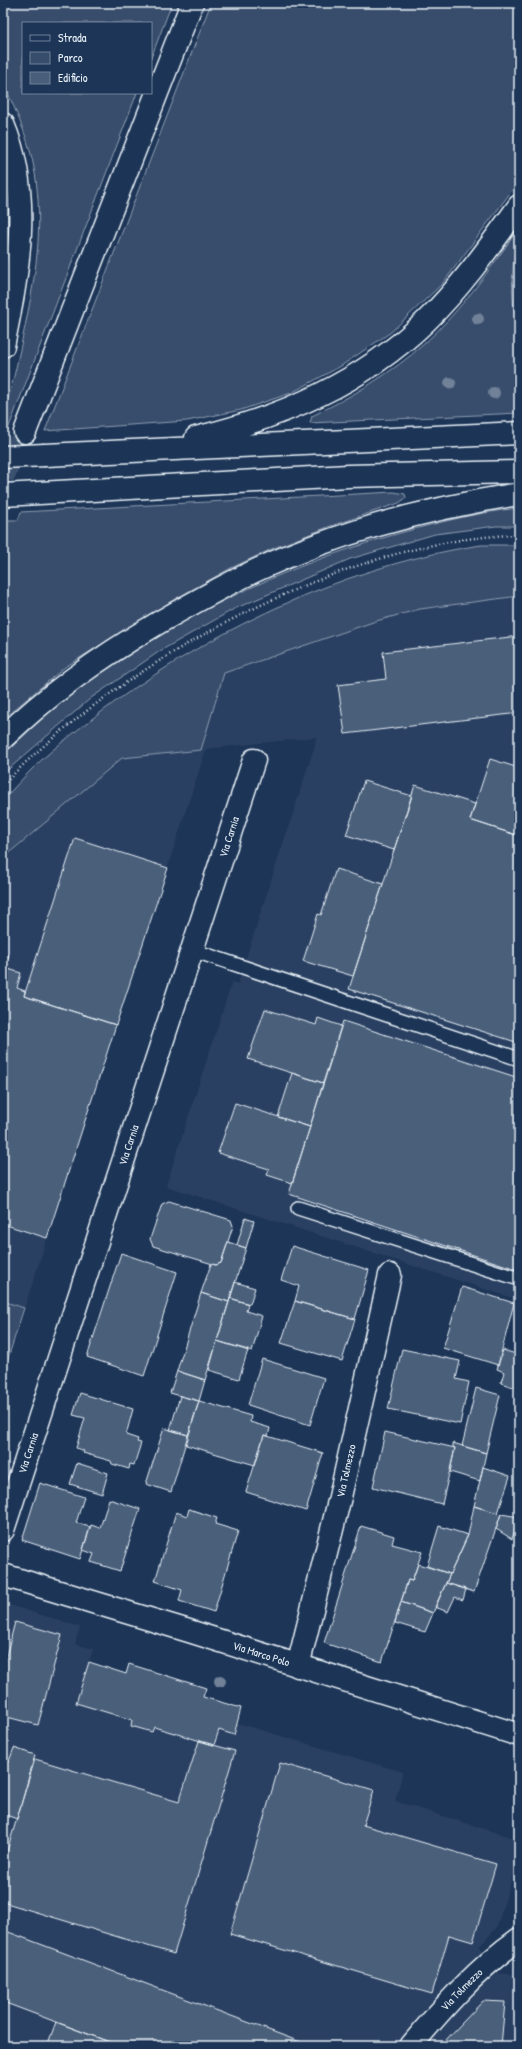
<svg xmlns="http://www.w3.org/2000/svg" width="522" height="2049" viewBox="0 0 522 2049" font-family="'Patrick Hand',sans-serif">
  <style>
    .built { fill: #2a4162 }
    .green { fill: #374d6c; stroke: #909fb2 }
    .building { fill: #495e7a; stroke: #e8f1f8 }
    .lines { fill: none; stroke-linecap: round; stroke-linejoin: round }
    .trunk-tunnel { stroke: #3b516f; stroke-width: 22; stroke-dasharray: 22 11; stroke-linecap: butt }
    .service-casing { stroke: #e8f1f8; stroke-width: 16 }
    .minor-casing { stroke: #e8f1f8; stroke-width: 25 }
    .tertiary-casing { stroke: #e8f1f8; stroke-width: 25 }
    .trunk-casing { stroke: #e8f1f8; stroke-width: 25 }
    .path { stroke: #e8f1f8; stroke-width: 2.5; stroke-dasharray: 1 3; stroke-linecap: butt }
    .service { stroke: #1d3557; stroke-width: 13 }
    .minor { stroke: #1d3557; stroke-width: 22 }
    .tertiary { stroke: #1d3557; stroke-width: 22 }
    .trunk { stroke: #1d3557; stroke-width: 22 }
    .trunk-bridge-casing { stroke: #e8f1f8; stroke-width: 25; stroke-linecap: butt }
    .trunk-bridge { stroke: #1d3557; stroke-width: 22 }
    .tree { fill: #708198 }
    .labels { text-anchor: middle; dominant-baseline: central; stroke-width: 4; stroke-linejoin: round; paint-order: stroke }
    .street-label { font-size: 11px; fill: #e8f1f8; stroke: #1d3557 }
  </style>
  <rect width="100%" height="100%" fill="#1d3557"/>
  <filter id="ink" filterUnits="userSpaceOnUse"><feTurbulence type="fractalNoise" baseFrequency=".025" numOctaves="2"/><feDisplacementMap in="SourceGraphic" scale="8" xChannelSelector="R" yChannelSelector="G"/><feConvolveMatrix kernelMatrix="1 2 1 2 8 2 1 2 1" color-interpolation-filters="sRGB"/></filter>
  <g filter="url(#ink)">
    <path class="built" d="M519,596V1300L166,1186L232,982L238,984L243,967L315,745L316,737L206,749L3,1374V858L122,758L201,750L224,673L376,621L420,609Z
      M3,1603L80,1627L75,1644L93,1649L89,1662L126,1673L129,1664L206,1688L204,1697L241,1708L237,1723L403,1772L395,1801L519,1840V1855L497,1927L479,1947L497,1973L519,1975V2001L515,2046H3Z"/>
    <path class="green" d="M3,3H172L151,58V23H23V93H137L7,432L3,433C3,410 11,390 16,368C28,312 42,257 38,200C35,152 22,125 3,82C0,74 3,15 3,3Z
      M211,3H519V181L443,283L391,332L341,366L291,393L241,410L187,421L45,431Z
      M518,229C512,263 509,299 519,332V413L310,423L312,416C351,397 392,373 424,344C461,310 490,270 518,229Z
      M394,492L405,494L406,498L399,503L328,527L274,548L231,568L175,599L65,667L3,719V520H18L21,512Z
      M519,508V526H496L435,534L350,559L234,609L160,651L91,698L3,774V755C26,734 48,712 73,693C89,681 106,670 123,659C204,605 290,566 383,538C427,525 473,513 519,508Z
      M481,545H519V596L420,609L376,621L224,673L201,750L122,758L3,858V800C13,789 23,778 34,767C58,744 85,724 112,704C220,626 349,565 481,545Z
      M3,1301L24,1308L3,1374Z"/>
    <path class="building" d="M519,636V713L345,734L338,685L386,679L383,652Z
      M490,759L519,768V836L470,820Z
      M364,781L412,796L394,850L346,835Z
      M415,785L475,804L470,820L519,836V1043L349,989Z
      M75,838L168,868L116,1025L24,996Z
      M336,869L383,884L353,976L303,961L318,914L321,915Z
      M3,953L9,955L5,968L21,973L17,988L25,991L24,996L116,1025L47,1238L3,1224Z
      M265,1009L316,1025L318,1018L341,1026L323,1083L248,1059Z
      M343,1021L519,1078V1270L289,1194Z
      M292,1073L323,1083L310,1127L278,1117Z
      M235,1103L310,1127L292,1183L267,1175L269,1169L218,1153Z
      M169,1201L231,1220L233,1226L221,1263L216,1265L153,1246L150,1239L162,1204Z
      M245,1218L254,1221L246,1248L237,1245Z
      M228,1242L246,1248L229,1302L201,1293L211,1264L216,1265L221,1263Z
      M292,1246L369,1270L355,1319L295,1301L299,1286L281,1280Z
      M121,1253L177,1272L144,1376L87,1357Z
      M235,1282L255,1288L250,1304L230,1298Z
      M462,1287L514,1303L498,1365L443,1348Z
      M201,1293L229,1302L205,1380L177,1371Z
      M230,1298L248,1304L246,1311L262,1316L252,1352L217,1341Z
      M295,1301L355,1319L342,1361L281,1343Z
      M217,1341L248,1350L239,1379L209,1370Z
      M402,1349L460,1361L456,1379L469,1382L460,1424L388,1409Z
      M503,1350L519,1355V1389L501,1383L504,1372L497,1369Z
      M262,1359L324,1378L310,1425L248,1405Z
      M177,1371L205,1380L199,1401L170,1393Z
      M476,1388L500,1395L486,1453L462,1446Z
      M80,1393L133,1409L126,1435L138,1439L137,1442L141,1443L134,1465L130,1464L129,1469L112,1464L111,1461L83,1453L84,1451L76,1448L85,1418L73,1415Z
      M180,1396L199,1401L188,1435L170,1430Z
      M199,1401L251,1416L250,1422L270,1428L268,1436L264,1435L255,1465L186,1445Z
      M164,1428L188,1435L171,1492L146,1484Z
      M385,1432L455,1448L442,1504L373,1487Z
      M264,1435L323,1453L306,1511L246,1492Z
      M453,1443L486,1453L480,1481L450,1472L455,1448L453,1447Z
      M77,1463L108,1473L102,1494L70,1484Z
      M483,1467L510,1476L498,1513L474,1506Z
      M40,1483L84,1497L76,1523L90,1527L80,1559L22,1540Z
      M109,1499L140,1509L120,1571L91,1562L94,1554L83,1550L91,1525L100,1528Z
      M474,1506L501,1514L474,1592L446,1583L468,1535Z
      M189,1509L217,1518L215,1524L238,1531L214,1612L179,1601L182,1590L155,1581L176,1512L187,1516Z
      M501,1514L519,1517L512,1539L496,1529Z
      M361,1526L394,1536L392,1544L422,1552L412,1581L408,1580L382,1662L324,1643Z
      M439,1526L468,1535L450,1574L427,1566Z
      M418,1564L450,1574L433,1613L401,1602L408,1580L412,1581Z
      M446,1583L466,1589L463,1600L455,1597L448,1612L435,1607Z
      M401,1602L433,1613L425,1632L395,1623Z
      M15,1622L62,1635L38,1725L3,1716V1668Z
      M89,1662L126,1674L129,1664L206,1688L203,1697L241,1708L234,1735L219,1730L214,1745L154,1727L152,1732L131,1726L132,1720L76,1703Z
      M199,1741L235,1751L174,1954L3,1902V1864L35,1759L179,1802Z
      M14,1748L35,1755L17,1819L3,1814V1770L6,1760L9,1761Z
      M280,1763L374,1790L363,1825L496,1864L473,1942L449,1935L432,1994L230,1934Z
      M3,1930L311,2046H120L3,2002Z
      M483,2001L505,2002L501,2046H443V2043Z
      M56,2022L120,2046H47Z"/>
    <g class="lines">
      <path class="trunk-tunnel" d="M3,477L25,432"/>
      <g class="service-casing">
        <path id="service" d="M192,950L519,1059
          M298,1208L519,1279"/>
      </g>
      <g class="minor-casing">
        <g id="minor">
          <path id="s1" d="M3,1530L254,760"/>
          <path id="s2" d="M3,1575L189,1631L519,1735"/>
          <path id="s3" d="M298,1666L340,1497L390,1275"/>
          <path id="s4" d="M411,2046C443,2007 478,1968 519,1939"/>
        </g>
      </g>
      <g class="tertiary-casing">
        <path id="tertiary" d="M3,738C49,693 102,656 158,623C191,604 224,585 259,569C341,531 430,508 519,494"/>
      </g>
      <g class="trunk-casing">
        <path id="trunk" d="M3,124C33,195 18,273 3,346
          M25,432L192,3
          M196,438C282,417 362,383 426,321C461,287 490,246 519,206
          M45,455L519,433
          M3,495L348,476L519,472"/>
      </g>
      <path class="path" d="M3,785C119,663 349,537 519,535"/>
      <use href="#service" class="service"/>
      <use href="#minor" class="minor"/>
      <use href="#tertiary" class="tertiary"/>
      <use href="#trunk" class="trunk"/>
      <g class="trunk-bridge-casing">
        <path id="trunk-bridge" d="M3,457L45,455"/>
      </g>
      <use href="#trunk-bridge" class="trunk-bridge"/>
    </g>
    <g class="tree">
      <circle cx="478" cy="319" r="6"/>
      <circle cx="450" cy="383" r="6"/>
      <circle cx="494" cy="393" r="6"/>
      <circle cx="220" cy="1681" r="6"/>
    </g>
  </g>
  <g class="labels">
    <g class="street-label">
      <text stroke="none"><textPath href="#s1" startOffset="729">Via Carnia</textPath></text>
      <text stroke="none"><textPath href="#s1" startOffset="405">Via Carnia</textPath></text>
      <text stroke="none"><textPath href="#s1" startOffset="81">Via Carnia</textPath></text>
      <text stroke="none"><textPath href="#s3" startOffset="201">Via Tolmezzo</textPath></text>
      <text stroke="none"><textPath href="#s2" startOffset="270">Via Marco Polo</textPath></text>
      <text stroke="none"><textPath href="#s4" startOffset="76">Via Tolmezzo</textPath></text>
    </g>
  </g>
  <rect width="522" height="2049" fill="none" stroke="#1d3557" stroke-width="16"/>
  <rect x="8" y="8" width="506" height="2033" fill="none" stroke="#e8f1f8" stroke-width="1.5" filter="url(#ink)"/>
  <rect x="22" y="22" width="130" height="72" fill="#1d3557" stroke="#6e8097"/>
  <rect x="30" y="35" width="20" height="6" fill="#1d3557" stroke="#6e8097"/>
  <text x="58" y="42" font-size="12" fill="#e8f1f8">Strada</text>
  <rect x="30" y="52" width="20" height="12" fill="#374d6c" stroke="#6e8097"/>
  <text x="58" y="62" font-size="12" fill="#e8f1f8">Parco</text>
  <rect x="30" y="72" width="20" height="12" fill="#495e7a" stroke="#6e8097"/>
  <text x="58" y="82" font-size="12" fill="#e8f1f8">Edificio</text>
</svg>
